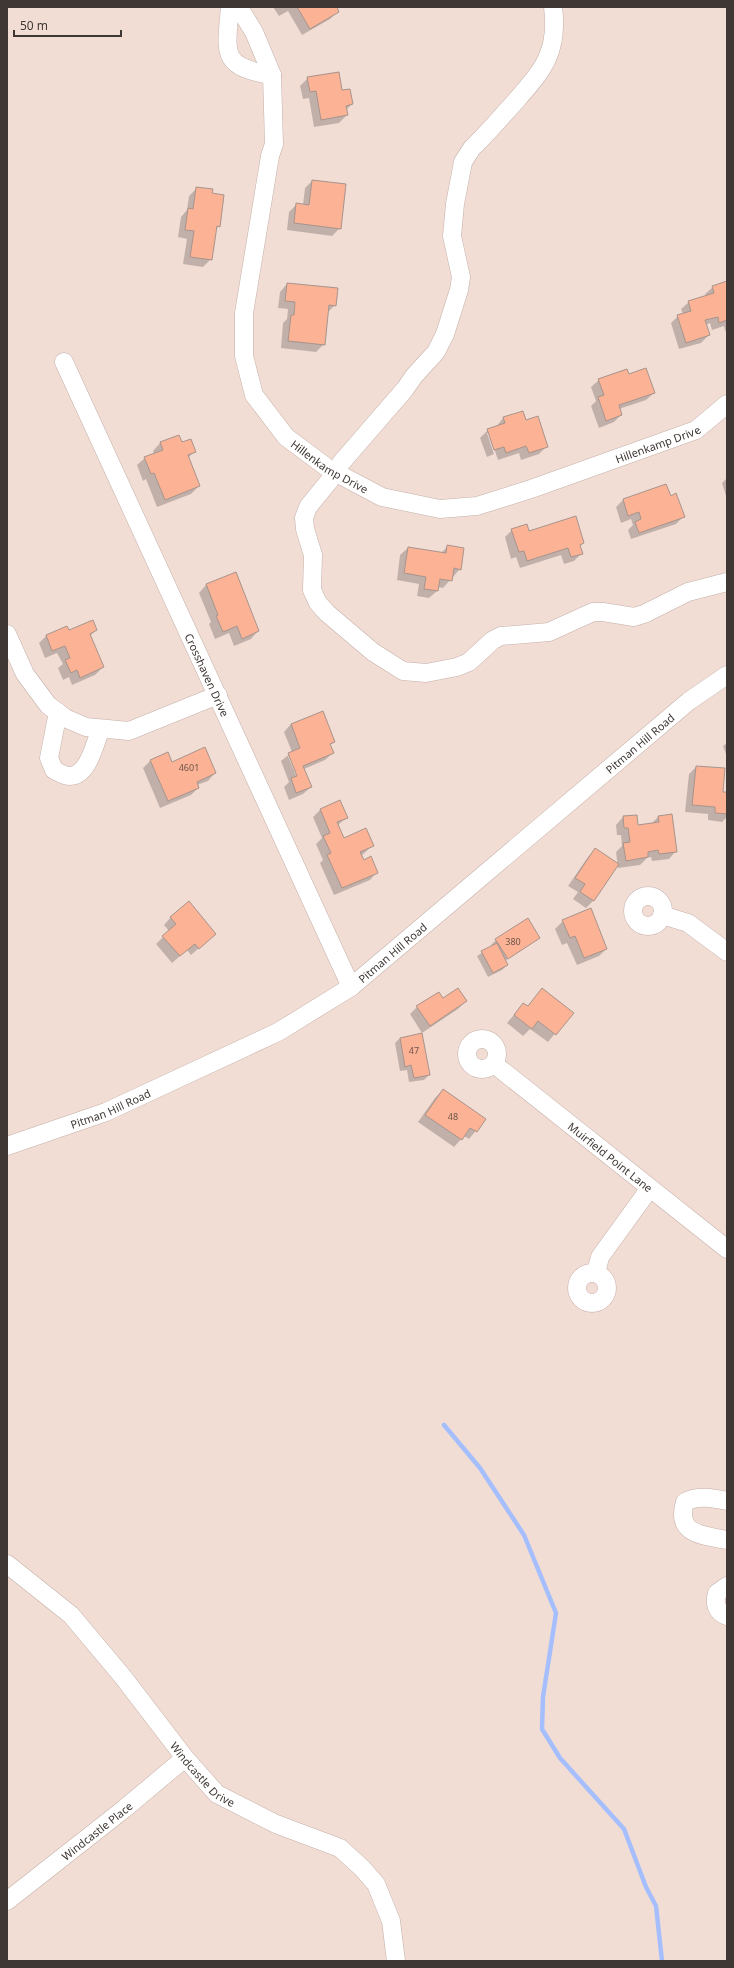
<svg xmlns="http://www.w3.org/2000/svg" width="734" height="1968" viewBox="0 0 734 1968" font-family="'Noto Sans',sans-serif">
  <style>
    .shadow { fill: #0003; fill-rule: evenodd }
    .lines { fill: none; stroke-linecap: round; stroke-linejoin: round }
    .stream { stroke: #a5befe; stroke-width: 4.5 }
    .building { fill: #fbb295; stroke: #a7948c }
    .minor-casing { stroke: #c4b0a9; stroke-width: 19 }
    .minor { stroke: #fff; stroke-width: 18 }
    .labels { text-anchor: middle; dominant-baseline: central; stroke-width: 3; stroke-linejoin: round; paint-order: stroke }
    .number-label { font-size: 9px; fill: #6e564c }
    .street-label { font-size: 11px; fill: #3f3734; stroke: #f2ddd5 }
  </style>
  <rect width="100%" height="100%" fill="#f2ddd5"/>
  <path class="shadow" d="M273,7H335L338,11L330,19L302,35L288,11L279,16Z
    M308,78L342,91L352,104L346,110L347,115L339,123L314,127L309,98L303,99L300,86Z
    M312,181L340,228L332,236L287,230L289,212L297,204L303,205L305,188Z
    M197,188L211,194L219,226L215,230L211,259L203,267L183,264L187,239L178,237L181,217L187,210L189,196Z
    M727,282V330L725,331L724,326L712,330L710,323L706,325L709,335L701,343L679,349L671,323L678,316L683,314L681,309L689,302L706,296L705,294L713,287Z
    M287,284L335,305L327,313L324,344L316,352L281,348L283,323L287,319L288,309L278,308L280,292Z
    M629,375L654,393L646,400L619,409L621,415L614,422L599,428L591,406L596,401L591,387L599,380Z
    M522,412L525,422L547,446L539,454L521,460L519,453L498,460L489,433H487L494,454L487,457L480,438L488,430L496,427L503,418Z
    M179,436L182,444L195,451L188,458L199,486L191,494L157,507L146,479L143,481L137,465L145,458L154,454L153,451L160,443Z
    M727,478V499L722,483Z
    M666,485L670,497L684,516L676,524L631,539L628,530L633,525L631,519L621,523L616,507L623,500Z
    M512,530L583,543L580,546L582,553L574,561L564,564L561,555L520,568L516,557L511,559L505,537Z
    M448,546L460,569L443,588L437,587V591L429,598L417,596L419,584L397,580L400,555L408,548L441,553Z
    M235,574L258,631L251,639L234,646L229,633L215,639L209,624L211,622L199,593L206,585Z
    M66,627L69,632L96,630L90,636L103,667L95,675L72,685L69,677L63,680L58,668L63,664L57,653L45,658L39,643L46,636Z
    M322,712L334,742L330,745L333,753L325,760L304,769L311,787L303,794L289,800L284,787L289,782L281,761L292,752L284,732L291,724ZM288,756H290L299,777L297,778Z
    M727,743V757L723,746Z
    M151,760L171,763L215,773L208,781L197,785L198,788L191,795L160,808L143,768Z
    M696,767L722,792L727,793V817L722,822L708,820V814L685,812L689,774Z
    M340,802L346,818L337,826L343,839L372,846L361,856L363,861L377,872L370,880L334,895L320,863L323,860L316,844L322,838L313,817L320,810Z
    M623,817L638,826L651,824L658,817L676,851L669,859L652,861L651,857L647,858L640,865L618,868L616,852L622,846L621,835H617L616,825Z
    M595,850L618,865L593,901L586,908L573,899L578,892L568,886L588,857Z
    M171,917L207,941L191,955L187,950L172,963L156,944L169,931L164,925Z
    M563,921L606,949L599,956L577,965L567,943L562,945L555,929Z
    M539,938L505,961L507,965L502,970L488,977L477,956L492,946L491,945L496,940Z
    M542,989L572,1013L548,1042L530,1029L523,1036L507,1023L523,1004L527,1007Z
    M442,999L466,1001L458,1009L422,1033L410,1014L417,1007Z
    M422,1034L429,1075L424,1080L409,1082L407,1070L400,1071L395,1043L400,1038Z
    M443,1090L485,1120L469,1139L464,1136L454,1147L418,1122L435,1098Z"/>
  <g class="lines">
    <path class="stream" d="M444,1425L480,1468L524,1535L556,1613L543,1697L542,1729L560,1758L624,1829L646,1887L656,1906L662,1961"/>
  </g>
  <path class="building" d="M297,7H337L339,12L310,29Z
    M339,72L342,90L350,89L353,104L346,106L348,115L321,120L316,91L310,92L307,77Z
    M312,180L346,184L341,229L294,223L296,203L309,205Z
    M196,187L213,189L212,193L224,195L220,227L217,226L212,260L190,257L194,231L185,230L188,208L193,209Z
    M727,281V320L719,323L718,317L705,320L710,335L686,343L677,315L691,311L688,301L714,293L712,286Z
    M287,283L338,288L336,306L329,305L325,345L288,341L291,315H294L295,302L285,301Z
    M646,368L655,393L619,405L622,415L606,421L598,397L604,395L598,379L627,369L629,374Z
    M523,411L526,420L538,416L548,447L529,453L526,446L506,453L504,447L494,450L487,429L505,423L503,417Z
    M179,435L182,442L191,439L196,452L188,455L200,486L165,500L154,473L151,474L144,457L163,450L160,442Z
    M666,484L671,496L676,493L685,517L639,533L635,522L641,519L639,512L628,516L623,499Z
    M576,516L584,543L580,545L583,554L571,557L568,548L527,561L524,551L519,552L511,529L527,524L529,531Z
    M447,545L464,548L461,570L454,568L452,581L440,579L438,591L424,589L426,577L404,573L408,547L446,553Z
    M236,572L259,631L242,639L237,626L223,632L216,616L218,615L206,584Z
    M93,620L97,630L90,634L104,667L80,678L77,670L71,673L65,660L70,658L65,646L52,651L46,635L67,626L69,630Z
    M323,711L335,742L330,744L334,753L303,766L312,787L296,793L291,778L297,776L288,753L300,748L291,724Z
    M205,747L216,773L197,782L199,788L168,801L150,760L168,752L172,762Z
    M696,766L725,768L723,792H727V814L715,813V807L692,805Z
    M340,800L348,818L337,822L344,838L366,828L374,846L360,852L364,860L371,856L378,873L342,888L327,855L331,853L323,836L330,833L320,809Z
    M672,814L677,852L659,854L658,850L648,852V857L626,861L623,843L630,842L628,828H624L623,816L637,815L638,825L659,822L658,816Z
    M595,848L619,864L594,901L580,892L585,884L575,878Z
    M189,901L216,934L199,949L195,944L180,956L162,936L176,924L170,917Z
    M591,908L607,949L584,958L575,936L570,938L562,920Z
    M528,918L540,938L508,959L495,939Z
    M497,943L508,965L493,973L481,951Z
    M458,988L467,1001L430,1026L416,1006L439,992L443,998Z
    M542,988L574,1013L556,1035L538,1021L532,1029L514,1015L523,1003L528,1006Z
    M422,1033L430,1075L414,1078L411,1065L405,1067L400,1038Z
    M443,1089L486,1119L477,1132L470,1128L462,1140L425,1115Z"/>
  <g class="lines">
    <g class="minor-casing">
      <g id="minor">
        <path d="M230,7C226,53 220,67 272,75"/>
        <path id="s1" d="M235,7L243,14L254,32L272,75L274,144L270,156L244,313V356L254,395L286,437L329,469L382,497L440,509L477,506L531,489L696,430L727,404"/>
        <path id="s2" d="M64,362L351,987"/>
        <path d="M341,463L405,389L414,376L436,352L445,334L459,290L461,277L452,236L455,204L463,162L472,148C487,134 500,118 514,103C542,71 559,53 553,7"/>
        <path d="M330,480L308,507L304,518L305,529L313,555L312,590L318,603L327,613L373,652L403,671L426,673L457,667L469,662L493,640L501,636L549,632L593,612H603L634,617L644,614L688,592L727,582"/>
        <path d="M7,634L25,674L48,705L65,718L86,727L129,731L218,695"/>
        <path d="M58,712L49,758L54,770C58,772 64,776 69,776C89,776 94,744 101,729"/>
        <circle cx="648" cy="911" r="15"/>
        <path d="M662,915L688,923L727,952"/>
        <circle cx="482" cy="1054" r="15"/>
        <path id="s3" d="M494,1064L727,1249"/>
        <path id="s4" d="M7,1146L106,1112L278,1032L351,987L689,701L727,675"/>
        <circle cx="592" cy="1288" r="15"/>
        <path d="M596,1273L600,1257L650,1188"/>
        <path d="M727,1501C713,1498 698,1495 685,1502C675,1535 703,1535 727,1540"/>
        <path id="s5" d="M7,1564L71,1615L123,1677L185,1758L217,1794L276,1824L340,1848L362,1868L376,1884L391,1921L396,1961"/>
        <path d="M727,1586L717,1593C714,1603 716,1612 727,1616"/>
        <path id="s6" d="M7,1901L124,1809L185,1758"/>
      </g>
    </g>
    <use href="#minor" class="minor"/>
  </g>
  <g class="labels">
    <g class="number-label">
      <text x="189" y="767">4601</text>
      <text x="513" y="941">380</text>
      <text x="414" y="1050">47</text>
      <text x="453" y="1116">48</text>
    </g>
    <g class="street-label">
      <text stroke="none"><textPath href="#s1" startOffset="856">Hillenkamp Drive</textPath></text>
      <text stroke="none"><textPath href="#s1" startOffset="508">Hillenkamp Drive</textPath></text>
      <text stroke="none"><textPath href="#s2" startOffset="344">Crosshaven Drive</textPath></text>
      <text stroke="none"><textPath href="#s4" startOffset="758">Pitman Hill Road</textPath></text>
      <text stroke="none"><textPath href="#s4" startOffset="434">Pitman Hill Road</textPath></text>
      <text stroke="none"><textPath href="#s4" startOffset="110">Pitman Hill Road</textPath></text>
      <text stroke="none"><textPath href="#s3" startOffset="149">Muirfield Point Lane</textPath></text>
      <text stroke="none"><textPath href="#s5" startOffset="289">Windcastle Drive</textPath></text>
      <text stroke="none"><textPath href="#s6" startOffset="114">Windcastle Place</textPath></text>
    </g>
  </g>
  <rect width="734" height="1968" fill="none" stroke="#3f3734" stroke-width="16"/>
  <path d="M14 30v6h107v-6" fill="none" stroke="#3f3734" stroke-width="2"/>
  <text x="20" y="30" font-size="12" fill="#3f3734" stroke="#f2ddd5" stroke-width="3" paint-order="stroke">50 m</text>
</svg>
